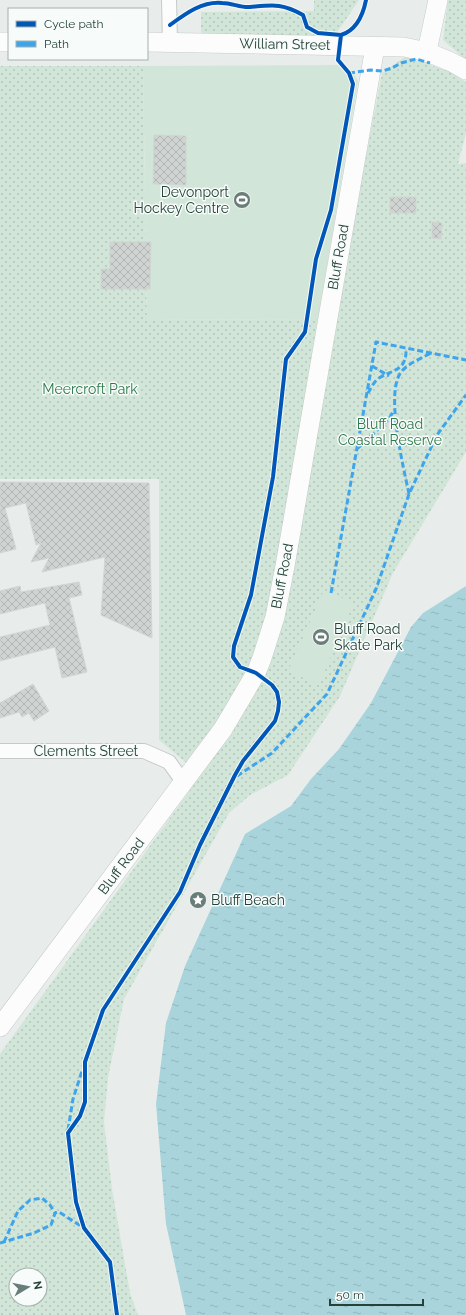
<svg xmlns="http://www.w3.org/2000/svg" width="466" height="1315" viewBox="0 0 466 1315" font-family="Raleway,sans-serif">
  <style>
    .green { fill: url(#green-dots); fill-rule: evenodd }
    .pitch { fill: #d1e6d8 }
    .water { fill: url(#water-ripples) }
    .building { fill: url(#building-cross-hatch); stroke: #d1d6d4 }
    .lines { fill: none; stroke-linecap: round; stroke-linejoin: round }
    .street-casing { stroke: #c5cac8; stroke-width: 16 }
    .secondary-casing { stroke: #c3cbc8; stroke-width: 20 }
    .street { stroke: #fcfcfc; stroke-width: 14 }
    .secondary { stroke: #fcfcfc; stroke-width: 19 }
    .quiet { stroke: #3ea4ec; stroke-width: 3; stroke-dasharray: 6 3; stroke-linecap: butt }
    .cycleway-casing { stroke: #f7fbf9; stroke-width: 6 }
    .cycleway { stroke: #0057b8; stroke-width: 4 }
    .labels { text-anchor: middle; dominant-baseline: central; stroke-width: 3; stroke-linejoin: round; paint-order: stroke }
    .street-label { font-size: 14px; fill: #24423a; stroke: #f7fbf9 }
    .poi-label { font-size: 14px; fill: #24423a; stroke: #f7fbf9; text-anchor: start }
    .park-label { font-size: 14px; fill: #2d7a4b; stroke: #f7fbf9 }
  </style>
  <defs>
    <pattern id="green-dots" width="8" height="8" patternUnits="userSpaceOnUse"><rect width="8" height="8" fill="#d1e6d8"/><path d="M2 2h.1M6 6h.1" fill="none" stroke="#b3c6ba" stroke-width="1.8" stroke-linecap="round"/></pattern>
    <pattern id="water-ripples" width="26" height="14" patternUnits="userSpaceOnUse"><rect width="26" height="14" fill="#a9d4db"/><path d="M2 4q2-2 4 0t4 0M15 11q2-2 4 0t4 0" fill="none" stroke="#91b7bd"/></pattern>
    <pattern id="building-cross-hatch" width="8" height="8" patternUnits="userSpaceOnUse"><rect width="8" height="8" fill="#cfd4d2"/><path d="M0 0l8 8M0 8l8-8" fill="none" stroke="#b2b7b5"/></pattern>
  </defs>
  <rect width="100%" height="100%" fill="#e8edeb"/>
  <path class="green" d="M314,0H359L334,37L201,35V12L314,11Z
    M448,0H466V60L443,40Z
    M405,57L449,71L466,82V133L458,164L466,163V452L393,573L340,696L288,775L250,795L229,813L124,999L108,1078L104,1122L112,1189L130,1293L138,1315H0V1054L201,775L268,667L382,73ZM16,1275H40V1299H16Z
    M0,66H143L147,320L318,319L262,655L189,765L159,740V479H0Z"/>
  <path class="pitch" d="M341,65L352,71L358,81L318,319L147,320L143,66Z
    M324,590L354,603L319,685L288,671Z"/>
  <path class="water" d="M466,586V1315H186L166,1224L156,1104L166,1023L185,966L245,834L291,806L311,779L339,749L371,703L411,627L423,613Z"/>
  <path class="building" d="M154,135L186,136V185L153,184Z
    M390,197H416V213H390Z
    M432,222L442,223L441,239L432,238Z
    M110,242H151L150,289H101V269H110Z
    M0,482L149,483L152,638L101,615L105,557L42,572L49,558L31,562L41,543L36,545L26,503L5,508L16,549L0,553Z
    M79,582L82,595L69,598L87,672L62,678L55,647L0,661V637L50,625L45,603L0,614V591L20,586L21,592Z
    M33,684L49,711L34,721L29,713L22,717L19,712L0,718V703Z"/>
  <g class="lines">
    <g class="street-casing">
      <path id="street" d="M169,0L170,42
        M0,751H144L169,762L184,783"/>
    </g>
    <g class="secondary-casing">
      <path id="secondary" d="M0,42H9
        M147,42L404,47C427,51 446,58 466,70
        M427,51L438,0
        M0,1027L223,729L256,673L262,658L275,617L285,566L375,47"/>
    </g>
    <use href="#street" class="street"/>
    <use href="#secondary" class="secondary"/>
    <path class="quiet" d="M349,73L371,70L383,71L392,68L401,63L416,59L430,63
      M372,366L389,376
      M368,393C371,388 375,380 379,378C395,369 407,370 406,348
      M357,449L389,419L394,410
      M409,494C404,469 384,390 402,371C409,363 422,358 431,353
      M331,593L376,342L466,360
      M237,776L272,753L327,694L376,589L409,494L437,435L466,395
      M68,1130L73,1099L82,1071
      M4,1242L18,1211L30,1200L42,1198L50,1205L55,1213
      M0,1243L34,1233L51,1225L55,1213L59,1212L84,1228"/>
    <g class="cycleway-casing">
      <path id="cycleway" d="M170,25C185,14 202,1 222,3C232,3 241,8 250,7C273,5 282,3 303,15L307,27L318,33L341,35
        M117,1315L110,1262L84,1228L76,1202L68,1133L80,1116L85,1102V1062L103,1010L180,892L200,845L235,775L243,761L275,721L278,711L279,702L277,692L272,685L256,673L240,667L233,657L234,646L251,595L273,477L286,359L305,332L316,259L331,210L353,84L349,73L338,60L341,35C357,30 363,15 366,0"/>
    </g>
    <use href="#cycleway" class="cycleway"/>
  </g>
  <defs>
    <g id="stadium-disc" transform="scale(0.9)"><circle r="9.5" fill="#697e78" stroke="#f7fbf9"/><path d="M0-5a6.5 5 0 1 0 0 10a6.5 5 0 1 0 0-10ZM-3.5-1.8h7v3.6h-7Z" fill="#fff"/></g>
    <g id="sight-disc" transform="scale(0.9)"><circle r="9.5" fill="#697e78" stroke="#f7fbf9"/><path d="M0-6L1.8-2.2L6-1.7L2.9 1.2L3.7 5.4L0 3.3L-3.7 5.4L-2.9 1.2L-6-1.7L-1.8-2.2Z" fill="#fff"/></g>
  </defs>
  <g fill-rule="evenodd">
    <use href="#stadium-disc" x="242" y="200"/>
    <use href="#stadium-disc" x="321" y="637"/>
    <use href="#sight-disc" x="198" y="900"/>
  </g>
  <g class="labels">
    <g class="street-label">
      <text transform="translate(285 44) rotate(1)">William Street</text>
      <text transform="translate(338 257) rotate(-80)">Bluff Road</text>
      <text transform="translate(282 576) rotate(-79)">Bluff Road</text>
      <text x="86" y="751">Clements Street</text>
      <text transform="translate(121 866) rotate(-53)">Bluff Road</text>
    </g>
    <g class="poi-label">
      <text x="229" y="192" text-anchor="end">Devonport<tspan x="229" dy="16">Hockey Centre</tspan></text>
      <text x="334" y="629">Bluff Road<tspan x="334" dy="16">Skate Park</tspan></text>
      <text x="211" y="900">Bluff Beach</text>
    </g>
    <g class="park-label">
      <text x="90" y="389">Meercroft Park</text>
      <text x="390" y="424">Bluff Road<tspan x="390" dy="16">Coastal Reserve</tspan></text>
    </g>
  </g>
  <rect x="8" y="8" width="140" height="52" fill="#f7fbf9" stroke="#a3b1ad"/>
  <rect x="16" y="21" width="20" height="6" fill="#0057b8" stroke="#a3b1ad"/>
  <text x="44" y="28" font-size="12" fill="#24423a">Cycle path</text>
  <rect x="16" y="41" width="20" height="6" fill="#3ea4ec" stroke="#a3b1ad"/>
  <text x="44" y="48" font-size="12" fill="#24423a">Path</text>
  <g transform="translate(28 1287) rotate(80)"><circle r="19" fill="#f7fbf9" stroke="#a3b1ad"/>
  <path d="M0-3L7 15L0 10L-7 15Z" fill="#697e78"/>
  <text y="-6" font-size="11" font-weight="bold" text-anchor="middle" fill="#24423a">N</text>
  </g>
  <path d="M330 1299v6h93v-6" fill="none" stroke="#24423a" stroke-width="2"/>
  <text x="336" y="1299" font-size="12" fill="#24423a" stroke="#f7fbf9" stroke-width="3" paint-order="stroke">50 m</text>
</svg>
